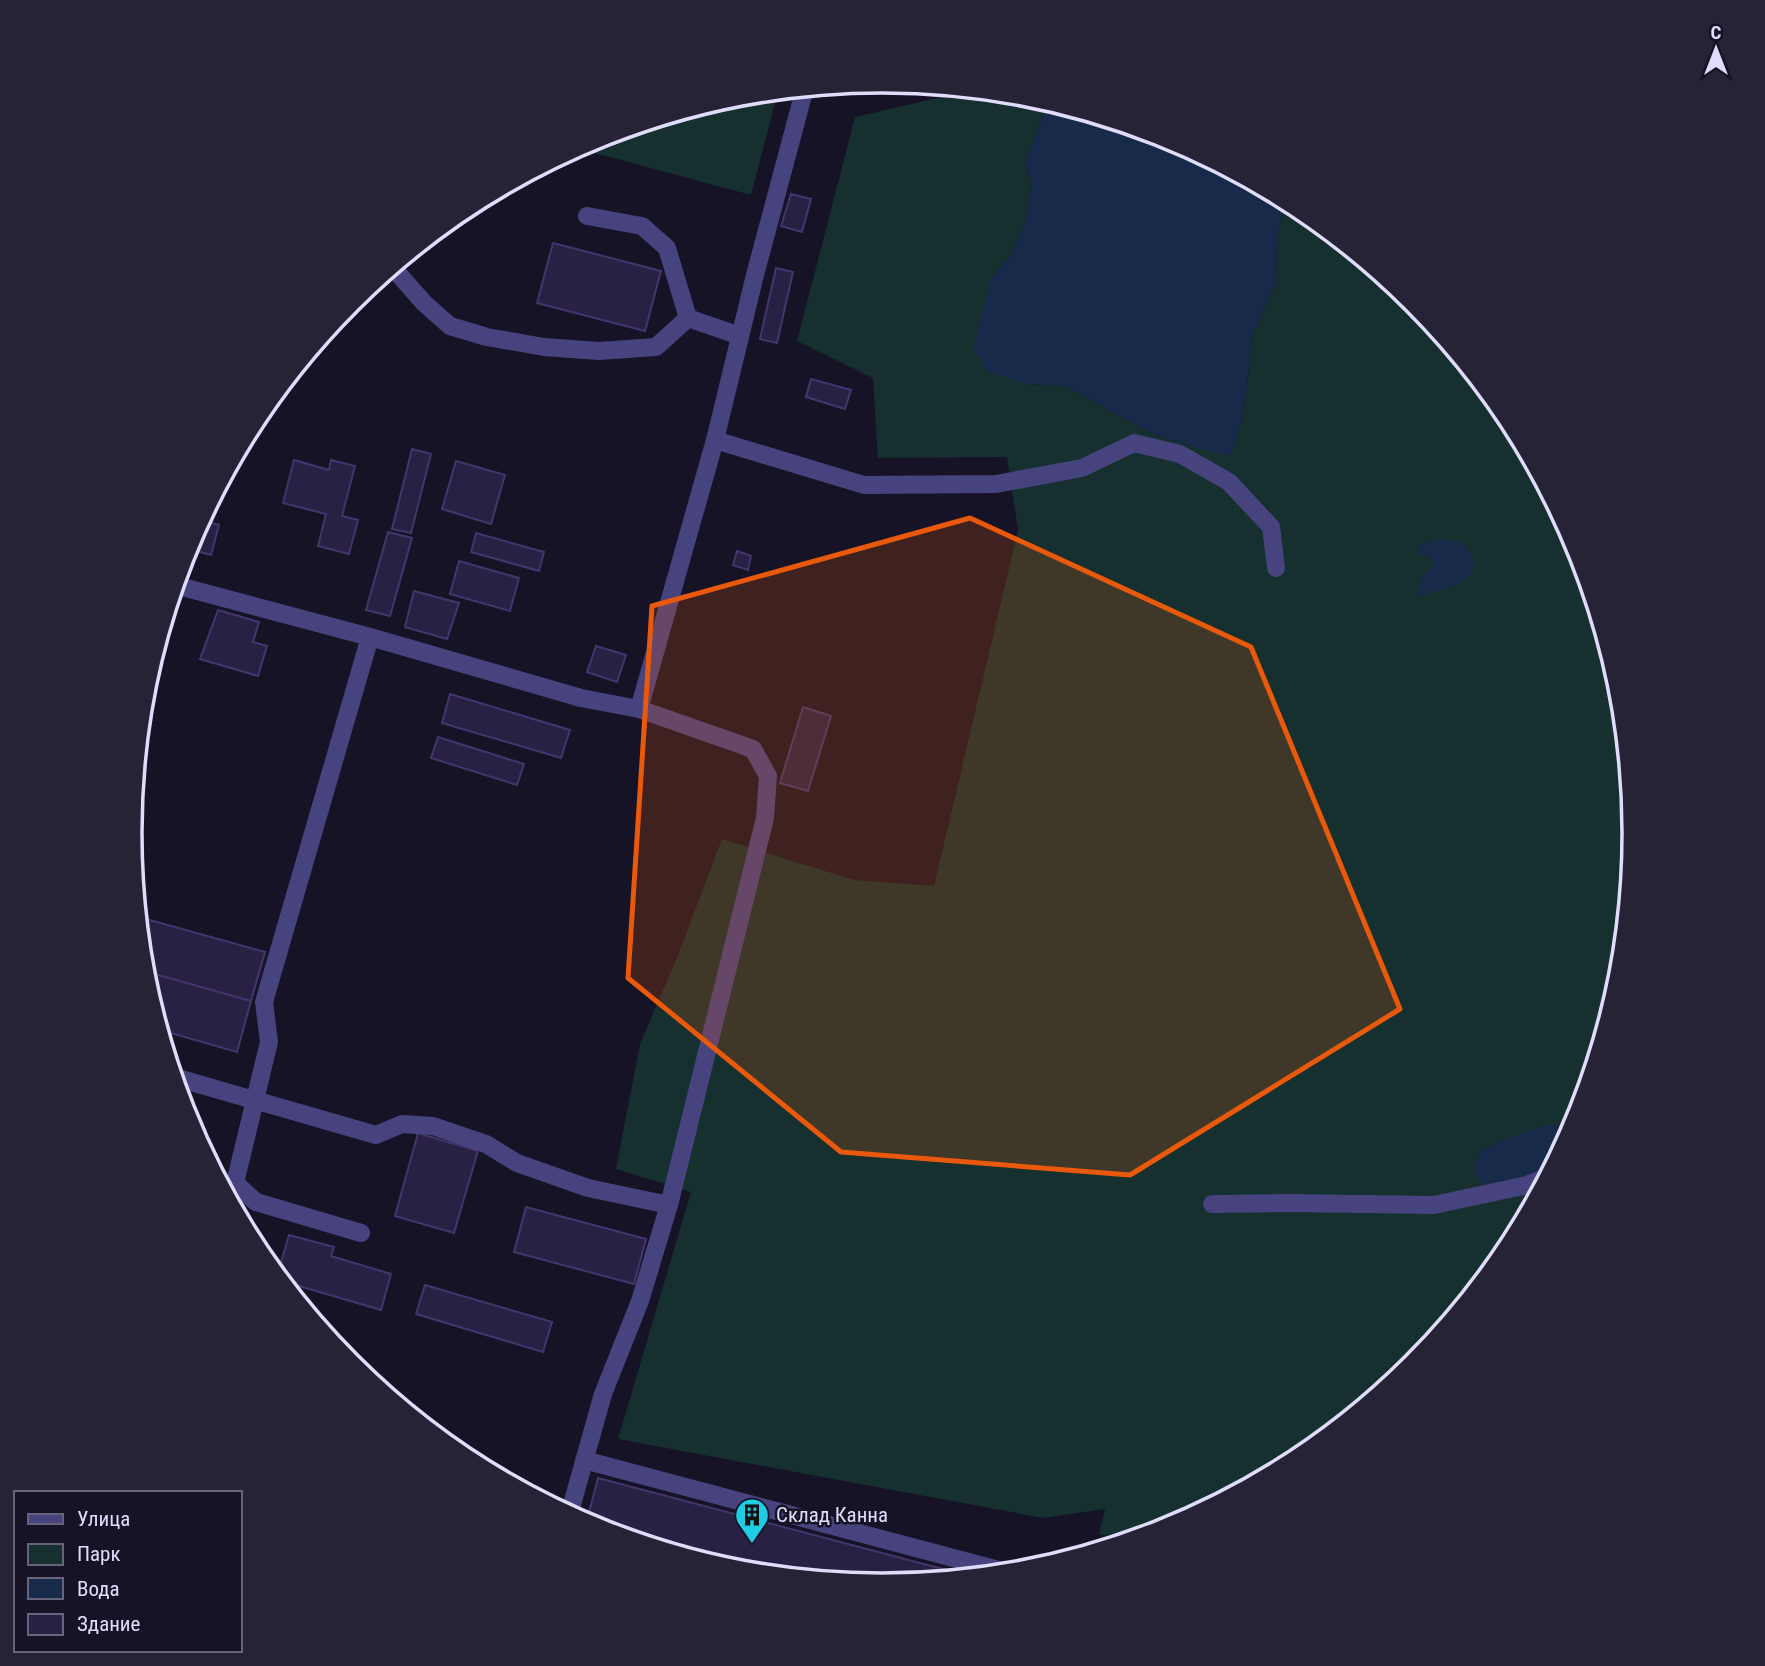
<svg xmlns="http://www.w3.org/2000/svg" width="1765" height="1666" viewBox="0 0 1765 1666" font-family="'Roboto Condensed',sans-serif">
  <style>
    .green { fill: #162f2f }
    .water { fill: #172a4a }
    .building { fill: #292144; stroke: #42366d; stroke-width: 2 }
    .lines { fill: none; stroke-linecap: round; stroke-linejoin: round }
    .minor { stroke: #47437f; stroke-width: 18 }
    .marked { fill: #e8590c; fill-opacity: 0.2; stroke: #e8590c; stroke-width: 5; stroke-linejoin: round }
    .labels { text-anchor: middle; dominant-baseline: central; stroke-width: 5; stroke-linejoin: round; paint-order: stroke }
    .poi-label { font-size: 21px; fill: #e0dcfb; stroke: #161326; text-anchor: start }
    .rim { fill: none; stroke: #e0dcfb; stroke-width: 3.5 }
  </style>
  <rect width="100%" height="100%" fill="#161326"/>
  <path class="green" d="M949,87L1030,95L1049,101L1025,162L1032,184L1026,220L1012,254L991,279L1027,384L1066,386L1151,433L1236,443L1246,396L1252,336L1276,283L1277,234L1286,200L1301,208L1415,301L1508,415L1578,545L1621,687L1635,833L1620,980L1578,1121L1508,1251L1414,1365L1300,1459L1170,1528L1130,1540L1099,1534L1105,1509L1043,1518L618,1439L691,1192L616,1169L640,1044L678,955L722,839L854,880L934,886L1018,530L1007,457L878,458L873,378L797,341L855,117L946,96Z
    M778,91L751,195L576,148L595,138L736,95Z"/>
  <path class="water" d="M1049,101L1171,138L1286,200L1277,234L1276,283L1252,336L1246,396L1236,443L1231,455L1211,452L1151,433L1066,386L1027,384L987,372L973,347L991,279L1012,254L1026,220L1032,184L1025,162Z
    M1440,539C1448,540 1455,540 1462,544C1473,551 1478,569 1467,578C1455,587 1434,591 1419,596C1417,580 1422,576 1434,566L1431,557L1418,553L1417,547L1426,542Z
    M1545,1125L1564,1126L1572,1132L1553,1167L1511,1185L1488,1186L1482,1184L1476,1173V1160L1481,1151L1508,1138Z"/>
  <path class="building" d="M898,82L949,87L947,96Z
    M791,194L811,199L802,232L781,226Z
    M553,243L661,271L645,331L537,303Z
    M776,268L793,272L777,343L760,339Z
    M811,379L851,390L845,409L806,397Z
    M412,449L431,454L411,533L392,529Z
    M294,460L329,470L331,460L355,466L342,516L358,520L349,554L318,546L326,514L283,503Z
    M456,461L505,475L491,524L442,509Z
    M201,520L219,525L211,555L186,548Z
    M388,532L412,538L390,616L366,610Z
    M476,533L544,552L539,571L471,552Z
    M737,551L751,556L748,570L733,565Z
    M459,561L519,578L510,611L450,594Z
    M414,591L459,603L447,639L405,627Z
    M218,610L259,622L253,642L267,646L258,676L200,659Z
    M596,646L626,655L617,682L587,672Z
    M450,694L570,730L561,758L442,723Z
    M803,707L831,716L808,791L780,783Z
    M438,737L524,764L517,785L431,758Z
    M146,919L265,952L251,1001L144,971L140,939Z
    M144,971L251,1001L237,1052L160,1030Z
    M418,1133L478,1151L454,1233L395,1216Z
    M526,1207L646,1239L634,1284L514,1252Z
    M289,1235L334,1247L331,1256L391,1274L381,1310L282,1281L277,1276Z
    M425,1285L552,1322L543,1352L416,1314Z
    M598,1478L973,1577L882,1586L742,1572L594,1528L586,1524Z"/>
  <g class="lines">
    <path class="minor" d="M883,82V81
      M587,216L642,226L667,248L688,318
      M389,269L395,270L424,303L450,326L487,337L544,347L599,351L656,347L688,318L740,336
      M715,440L864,485L996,484L1082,468L1134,443L1180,454L1229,482L1271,527L1276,568
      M175,585L370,637L581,698L639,709L753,749L768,776L765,818L669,1205L640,1301L603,1394L569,1515
      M639,709L715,440L755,275L805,88
      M174,1077L376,1135L402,1124L433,1126L486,1144L517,1163L588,1188L669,1205
      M1212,1204L1289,1203L1434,1205L1527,1185L1549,1176
      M361,1233L256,1202L235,1183L269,1042L264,1002L370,637
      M584,1460L1010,1573"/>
  </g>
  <path class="marked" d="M970,518L1251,647L1400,1009L1130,1175L841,1152L628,978L652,606Z"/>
  <defs>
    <g id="building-pin" transform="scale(1.75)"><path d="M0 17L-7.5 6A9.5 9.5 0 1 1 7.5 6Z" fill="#1fcce3" stroke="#161326"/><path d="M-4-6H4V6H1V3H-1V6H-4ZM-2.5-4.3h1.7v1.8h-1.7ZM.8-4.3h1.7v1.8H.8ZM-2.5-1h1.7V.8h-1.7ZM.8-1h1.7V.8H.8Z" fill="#111"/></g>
  </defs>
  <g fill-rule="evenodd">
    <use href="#building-pin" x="752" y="1515"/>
  </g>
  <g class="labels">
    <g class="poi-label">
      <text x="776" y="1515">Склад Канна</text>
    </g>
  </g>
  <path d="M0 0H1765V1666H0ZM142 833a740 740 0 1 1 1480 0a740 740 0 1 1-1480 0Z" fill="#262337" fill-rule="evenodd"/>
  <path class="rim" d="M142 833a740 740 0 1 1 1480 0a740 740 0 1 1-1480 0Z"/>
  <rect x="14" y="1491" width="228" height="161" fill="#161326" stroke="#67637b" stroke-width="2"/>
  <rect x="28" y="1514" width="35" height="10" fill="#47437f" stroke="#67637b" stroke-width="2"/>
  <text x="77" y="1526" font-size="21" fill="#e0dcfb">Улица</text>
  <rect x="28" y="1544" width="35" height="21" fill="#162f2f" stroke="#67637b" stroke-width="2"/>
  <text x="77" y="1561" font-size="21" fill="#e0dcfb">Парк</text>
  <rect x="28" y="1578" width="35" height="21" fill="#172a4a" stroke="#67637b" stroke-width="2"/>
  <text x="77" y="1596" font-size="21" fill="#e0dcfb">Вода</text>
  <rect x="28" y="1614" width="35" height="21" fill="#292144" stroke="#67637b" stroke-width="2"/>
  <text x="77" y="1631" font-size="21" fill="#e0dcfb">Здание</text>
  <g transform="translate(1716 49)" stroke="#161326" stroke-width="5" paint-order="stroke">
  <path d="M0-5L12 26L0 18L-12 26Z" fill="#e0dcfb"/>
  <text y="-10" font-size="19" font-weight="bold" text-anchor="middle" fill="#e0dcfb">С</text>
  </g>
</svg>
